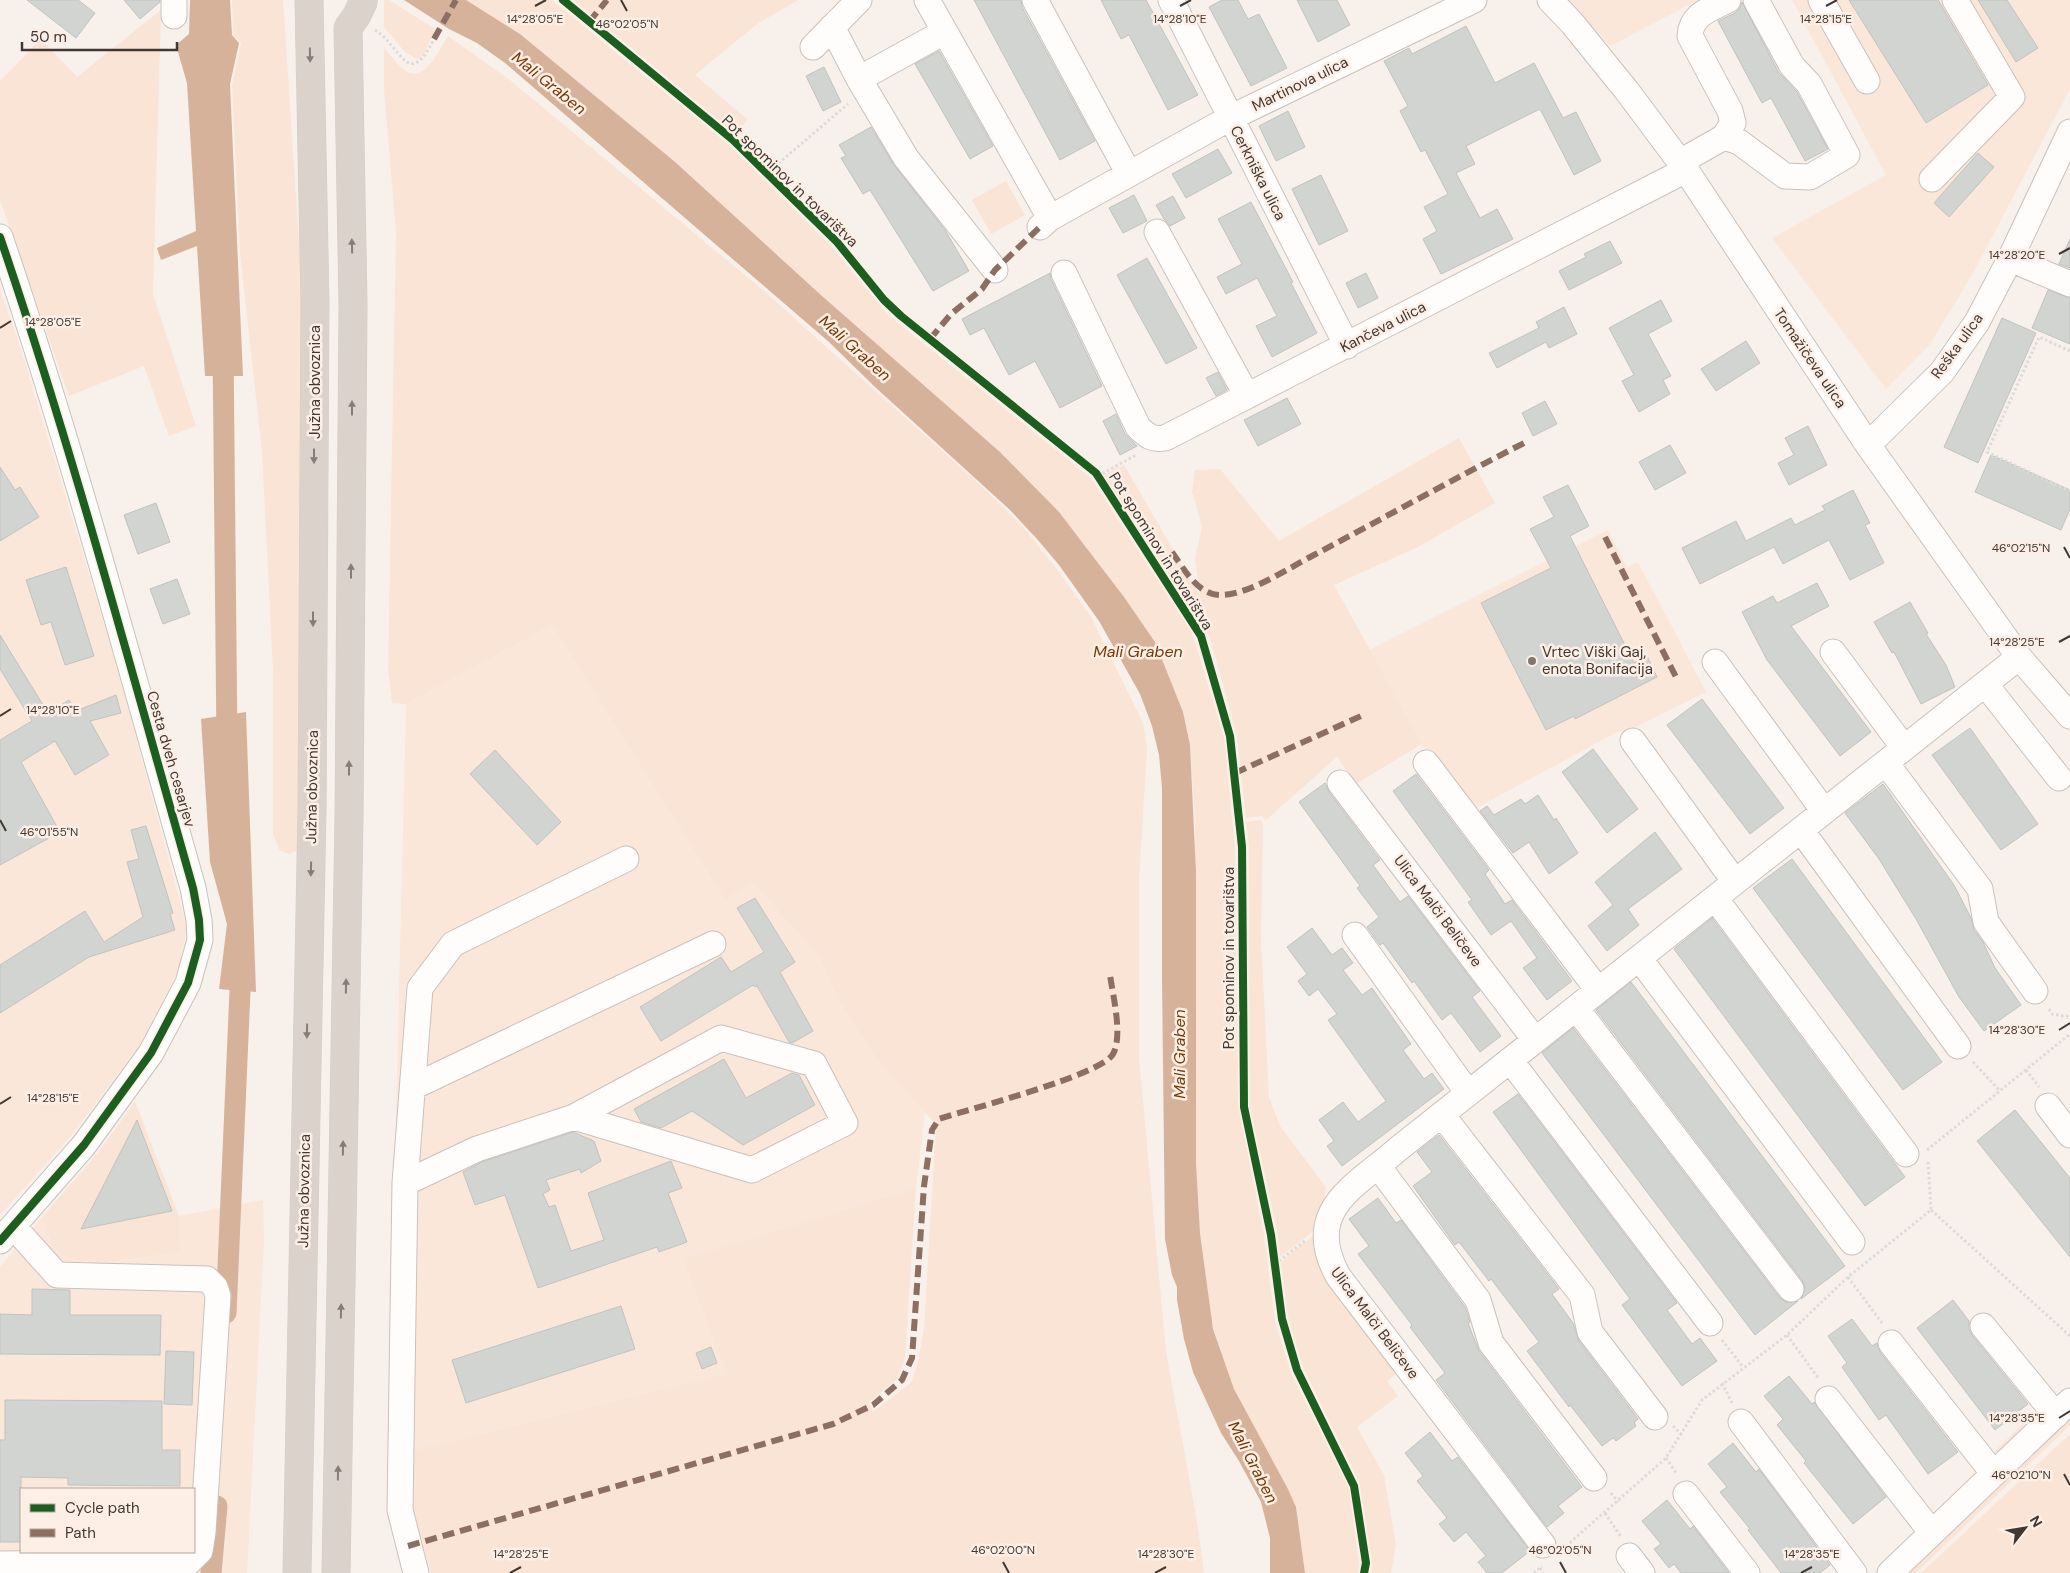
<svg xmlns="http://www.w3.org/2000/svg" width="2070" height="1573" viewBox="0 0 2070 1573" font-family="'DM Sans',sans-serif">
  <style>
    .built { fill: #fbe6da; fill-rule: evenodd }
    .green { fill: #fae4d6 }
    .water { fill: #d7b29b }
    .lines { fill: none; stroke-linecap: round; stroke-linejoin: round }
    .canal { stroke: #d7b29b; stroke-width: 21 }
    .building { fill: #d2d4d1; stroke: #c1c3c0 }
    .minor-casing { stroke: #c9c1bc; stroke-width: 27 }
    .highway-casing { stroke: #d3cecb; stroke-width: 29 }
    .path { stroke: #dddbd9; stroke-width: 3; stroke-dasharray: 2.5 2.5; stroke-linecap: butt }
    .minor { stroke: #fefdfc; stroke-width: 25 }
    .highway { stroke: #dbd2cc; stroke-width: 28 }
    .highway-bridge-casing { stroke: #d3cecb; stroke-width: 29; stroke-linecap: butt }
    .highway-bridge { stroke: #dbd2cc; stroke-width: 28 }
    .quiet { stroke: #8d6e63; stroke-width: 6; stroke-dasharray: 12 6; stroke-linecap: butt }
    .cycleway-casing { stroke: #fdefe6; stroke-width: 11 }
    .cycleway { stroke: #1b5e20; stroke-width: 8 }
    .oneway { fill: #867d78 }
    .ticks { fill: none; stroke: #413833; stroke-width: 2 }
    .poi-dot { fill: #817873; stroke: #fdefe6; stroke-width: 2 }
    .labels { text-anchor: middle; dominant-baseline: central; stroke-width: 5; stroke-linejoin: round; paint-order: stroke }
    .street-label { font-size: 15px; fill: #413833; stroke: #fdefe6 }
    .poi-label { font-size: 15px; fill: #413833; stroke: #fdefe6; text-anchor: start }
    .water-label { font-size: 16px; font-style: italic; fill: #773905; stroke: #fdefe6 }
    .ticks-label { font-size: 12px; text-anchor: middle; fill: #413833; stroke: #fdefe6; stroke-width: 5; stroke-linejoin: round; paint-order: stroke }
  </style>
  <rect width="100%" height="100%" fill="#f8f0eb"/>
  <path class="built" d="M1568,0H1698L1610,46Z
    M1792,0H2070V89L1972,275L1930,344L1886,389L1772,238L1886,175Z
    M0,290L17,337L116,663L187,928L179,968L141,1044L70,1137L0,1215Z
    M1608,530L1627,567L1638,562L1706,692L1624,733L1619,731L1469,812L1422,744L1369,650Z
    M552,625L725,900L753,883L818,955L840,1003L879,1062L925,1111L916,1188L684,1259L728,1374L414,1450L388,1451L406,704Z
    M263,1200L264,1240L247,1573H0V1267L42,1217L50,1240L180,1251L179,1216ZM21,1489H194V1552H21Z"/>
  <path class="green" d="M232,0H283L284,13L303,304L301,849L289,854L280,851L273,835V670L262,452L240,253L232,85L241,43L233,34Z
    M384,0H389L435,29L424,54L417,59L405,52L384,27Z
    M466,0H552L729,145L832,247L887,314L1091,478L1192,633L1224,737L1235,849L1238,1106L1264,1235L1275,1321L1291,1373L1349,1489L1359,1564L1358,1573H1305L1296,1507L1288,1489L1234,1389L1213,1329L1200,1232L1196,1163L1195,823L1190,745L1183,712L1059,513L1000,452L822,296L674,161L520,34Z
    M573,0H798L757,24L695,75L747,119L737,135Z
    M161,10L153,294L196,426L169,436L144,366L69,396L0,200V81L41,39L77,77Z
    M448,36L510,80L764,291L976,481L1022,526L1056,568L1091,617L1143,723L1147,748L1139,882V1056L1166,1352L1197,1521L1204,1573H431L412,1505L414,1450L727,1374L683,1259L916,1188L905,1358L898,1378L869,1402L873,1412L911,1383L918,1362L924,1328L936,1124L879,1062L840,1003L818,955L753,883L725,900L552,625L406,704L392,703L388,671L396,232L384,89V48C390,54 396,63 403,69C424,86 439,50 448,36Z
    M1006,181L1025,215L991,234L972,200Z
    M1459,438L1495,503L1418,547L1334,585L1422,744L1356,784L1337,757L1266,820L1262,816L1246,818L1237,736L1210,638L1104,475L1124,465L1200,596L1195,559L1202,526L1192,492L1195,470L1220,469L1279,541Z
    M1260,820L1263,822L1261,940L1269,1097L1280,1126L1326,1187L1320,1226L1280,1257L1278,1235L1250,1107L1249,846L1246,822Z
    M135,1101L179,1216L180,1251C150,1255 93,1269 65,1256C51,1249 47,1231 42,1217L98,1153Z
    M1320,1230L1401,1370L1387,1381L1398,1396L1357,1427L1384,1475L1396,1545L1391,1573H1371L1372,1562L1360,1484L1303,1367L1288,1317L1281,1262Z
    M2036,1411V1418L2001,1451L1993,1453Z
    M2070,1416V1425L1916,1573H1908Z
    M2070,1434V1573H1921Z"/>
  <path class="water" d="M190,0H230L232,35L239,43L230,84L243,376H205L197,246L161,260L157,248L196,231L187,83L176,45L189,34Z
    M404,0H466L520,34L674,161L822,296L1000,452L1059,512L1124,597L1155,642L1183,712L1190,745L1196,873V1163L1200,1233L1213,1329L1234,1389L1288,1489L1296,1507L1305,1573H1270V1538L1261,1502L1239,1461L1221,1433L1193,1372L1184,1339L1177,1300V1287L1172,1275L1165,1239L1162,976V788L1159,755L1152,726L1140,694L1099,621L1059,565L1037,539L1010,510L875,387L829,342L505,63L477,43L449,29Z
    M246,712L256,992L219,989L227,924L210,862L201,719Z"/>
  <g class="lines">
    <path class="canal" d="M223,347L227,744
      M226,1313L240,991L238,962
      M211,1573L217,1506"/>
  </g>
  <path class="building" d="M27,0H78L95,13L76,38Z
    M124,0H160V2L140,19Z
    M974,0H1021L1022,7L1095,141L1060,160Z
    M1101,0H1146L1198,95L1168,110L1129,35L1121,39Z
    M1222,0H1238L1248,19L1259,14L1287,68L1251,86L1209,7Z
    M1297,0H1337L1350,25L1318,42Z
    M1849,0H1938L1988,85L1926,123Z
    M1978,0H2007L2038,48L2016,62Z
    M1742,2L1779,73L1797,92L1828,149L1805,161L1771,98L1762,103L1718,21L1735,13L1740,8Z
    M1466,26L1495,83L1534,63L1563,118L1576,112L1601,161L1574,175L1540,109L1466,146L1475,164L1456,173L1480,218L1497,209L1513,239L1441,274L1423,239L1437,231L1424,207L1448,194L1425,150L1421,152L1400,111L1408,106L1384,61L1409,48L1412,54Z
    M939,51L993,146L970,159L915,64Z
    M824,67L841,102L823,111L806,76Z
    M1288,111L1305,147L1276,161L1259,126Z
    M871,127L894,165L945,230L969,271L933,291L870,190L863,194L841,158L846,156L839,145Z
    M1218,149L1232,173L1186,198L1172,174Z
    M1978,153L1994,167L1949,217L1934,203Z
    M1321,175L1348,231L1319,245L1292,189Z
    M1134,195L1147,221L1123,233L1109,208Z
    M1173,196L1185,218L1170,226L1164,219L1156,205Z
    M1251,202L1293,282L1291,283L1317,333L1272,357L1256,326L1277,316L1257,278L1226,294L1217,277L1242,264L1218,219Z
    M2070,239V268L2059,264Z
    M1610,241L1622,263L1569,290L1559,271L1586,257L1584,254Z
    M1147,258L1197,348L1166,364L1117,275Z
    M1050,273L1051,279L1102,386L1060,408L1035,361L1009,375L984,328L970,335L962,319Z
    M1366,273L1378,298L1358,308L1346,283Z
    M2048,290L2070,298V344L2032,328Z
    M1661,300L1672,321L1648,334L1671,376L1663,380L1670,394L1639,412L1622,381L1634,375L1609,328Z
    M1564,307L1577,334L1549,348L1546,342L1497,368L1489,353L1539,328L1536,322Z
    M2002,318L2036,333L1978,463L1944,447Z
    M1746,341L1760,363L1716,391L1701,369Z
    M1218,372L1227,390L1216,396L1206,378Z
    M1287,398L1301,424L1258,446L1244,420Z
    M1545,401L1557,424L1533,436L1522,413Z
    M1116,414L1125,434L1137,446L1120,455L1103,421Z
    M1808,426L1827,465L1789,485L1778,463L1794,455L1785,438Z
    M1670,445L1686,473L1655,490L1639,462Z
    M1991,455L2070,490V509L2061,530L1975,492Z
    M0,467L15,490L20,487L39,517L0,541Z
    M1568,485L1589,526L1570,536L1634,663L1647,656L1657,677L1575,719L1574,716L1546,730L1481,603L1551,568L1530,529L1554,517L1543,497Z
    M1853,490L1870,523L1865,525L1884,563L1850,580L1829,540L1783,564L1774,547L1700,584L1682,548L1736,521L1746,541L1791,518L1795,525L1825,510L1822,506Z
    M156,503L170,542L138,554L124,515Z
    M66,567L94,656L65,665L51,622L41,625L26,580Z
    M177,579L190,614L163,624L150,589Z
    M1817,583L1829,606L1791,626L1871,732L1840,756L1767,660L1742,612L1773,596L1777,603Z
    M1910,602L1928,633L1926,634L1946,665L1955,687L1921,704L1894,652L1892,653L1874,622Z
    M0,635L48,713L69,700L76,711L116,695L121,713L90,721L109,755L75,775L55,741L21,762L60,832L0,865V740L32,721L0,669Z
    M1702,699L1784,808L1750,834L1667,725Z
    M1970,728L2038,824L2001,850L1932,755Z
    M1593,749L1638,809L1607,833L1562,772Z
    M495,750L561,822L537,845L470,774Z
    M1416,774L1489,870L1485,874L1505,904L1512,900L1572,981L1547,1000L1523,968L1537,958L1511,921L1491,935L1468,902L1472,900L1393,791Z
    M1325,783L1329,792L1380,860L1373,865L1400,902L1408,896L1480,991L1472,997L1501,1036L1480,1052L1451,1013L1442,1020L1414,981L1412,983L1383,943L1380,945L1367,927L1379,917L1357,888L1360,886L1299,802Z
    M1883,784L1954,885L1971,918L1974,930L1983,942L1995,968L2021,1005L1984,1031L1959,997L1916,919L1879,859L1845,813Z
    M1538,795L1554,820L1556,818L1578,853L1549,874L1529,842L1513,853L1480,811L1487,806L1494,815L1521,799L1525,804Z
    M146,826L173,913L170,914L175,930L89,957L0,1013V965L85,911L104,942L143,917L127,862L139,859L131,830Z
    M1655,832L1682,869L1628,909L1639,925L1607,951L1588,926L1613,905L1595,882Z
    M1792,859L1942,1062L1903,1090L1753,888Z
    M755,898L795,962L780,972L813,1031L792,1043L789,1042L757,986L755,987L753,985L661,1041L640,1007L721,957L731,972L764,952L737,908Z
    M1712,918L1905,1177L1865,1206L1674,949Z
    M1312,928L1332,955L1342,948L1353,963L1343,970L1362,995L1372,988L1411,1044L1403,1050L1424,1079L1432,1073L1444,1089L1342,1166L1327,1146L1334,1141L1319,1120L1343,1102L1358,1122L1386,1101L1328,1020L1337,1014L1318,989L1309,996L1298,981L1307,974L1287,947Z
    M1631,982L1845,1266L1801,1299L1805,1288L1802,1280L1596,1010Z
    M1573,1028L1780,1298L1786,1302L1798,1301L1755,1335L1542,1053Z
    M724,1059L746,1098L792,1073L799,1075L815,1105L743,1145L692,1111L661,1128L641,1122L634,1109Z
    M1518,1094L1677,1303L1667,1310L1692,1344L1700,1338L1717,1361L1682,1386L1622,1305L1630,1299L1493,1112Z
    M2015,1110L2070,1178V1257L1977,1141Z
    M137,1120L172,1211L81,1229Z
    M573,1132L594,1141L601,1161L581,1173L580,1169L546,1180L550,1190L543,1194L549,1207L555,1205L571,1251L604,1240L588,1193L671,1161L682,1188L668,1193L687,1242L659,1252L657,1247L538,1288L505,1195L475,1205L463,1172L482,1162Z
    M1439,1135L1559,1289L1552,1294L1573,1323L1579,1341L1638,1419L1634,1422L1636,1426L1616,1441L1613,1438L1602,1446L1570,1405L1569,1407L1527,1351L1539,1342L1491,1279L1489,1281L1459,1242L1455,1245L1413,1186L1432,1172L1417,1152Z
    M1378,1198L1396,1223L1401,1220L1465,1307L1470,1322L1468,1323L1479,1351L1582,1487L1558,1506L1564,1513L1547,1527L1436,1380L1445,1373L1410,1327L1412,1325L1358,1254L1369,1246L1349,1219Z
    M32,1289L70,1290V1315H161L160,1355L0,1354V1314L32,1315Z
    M1953,1300L1969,1321V1329L1972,1335L2028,1404L1995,1430L1917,1328Z
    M621,1306L635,1349L466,1403L452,1360Z
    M1852,1319L1872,1346L1877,1343L1880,1352L1958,1452L1928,1474L1886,1415L1879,1420L1842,1367L1847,1363L1828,1336Z
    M711,1347L717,1363L702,1369L696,1353Z
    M166,1351L194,1352L192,1405L164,1404Z
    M1789,1376L1812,1404L1814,1402L1886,1497L1853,1524L1804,1463L1806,1461L1777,1425L1783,1419L1764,1396Z
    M5,1400L162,1401V1450H180V1486L68,1485V1478L21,1477V1542H0V1440H5Z
    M1430,1432L1452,1461L1458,1457L1530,1551L1502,1573H1487L1478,1562L1486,1556L1466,1532L1454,1542L1439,1524L1447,1518L1417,1481L1423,1476L1405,1453Z
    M1733,1443L1756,1472L1759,1469L1830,1565L1820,1573H1781L1748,1530L1750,1529L1720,1492L1727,1487L1708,1464Z
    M1667,1500L1690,1529L1693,1526L1729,1573H1681L1674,1564L1669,1568L1654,1549L1661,1544L1642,1521Z"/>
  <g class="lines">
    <g class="minor-casing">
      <path id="minor" d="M174,0V16
        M927,0L1050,218
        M1035,0L1129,174
        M1171,0L1347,346
        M1550,0L1572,23L1627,91L1686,170L1868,445L2019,657L2070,716
        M1821,0L1867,81
        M832,27L859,79L906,158L995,270
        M813,47L859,0
        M859,79L944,32
        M1724,137L1739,142L1785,176L1810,177L1847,155L1809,84L1792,66L1756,0
        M1680,162L1724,137L1733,123L1730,111L1690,36C1691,14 1711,9 1728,0
        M1932,179L2012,97L1955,0
        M1040,227L1050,218L1230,118L1474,0
        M1157,232L1247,396L1686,170
        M0,237C73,451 131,670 193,888L199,920L200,940L188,983L151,1053L84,1145L0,1241
        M2010,259L2070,284
        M1064,273L1138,427C1147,436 1152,440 1165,438L1247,396
        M1868,445L1942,372L1977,322L2010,259L2070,132
        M1833,652L1904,748
        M1715,662L1824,811
        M1985,684L2059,778
        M1633,741L1735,882
        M1426,763L1598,990
        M1886,763L1980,889L1986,922L2035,991
        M1340,783L1535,1040
        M1801,830L1958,1046
        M1715,898L1906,1154
        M1355,935L1468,1093
        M1639,958L1852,1242
        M1576,1008L1791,1289
        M1510,1060L1710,1323
        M413,1087L713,944
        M2048,1106L2070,1135
        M1442,1115L1582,1295L1590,1332L1655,1417
        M1378,1166L1478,1300L1491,1343L1594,1478
        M405,1183L477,1149L574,1117L721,1038L814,1064L845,1123L752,1170L574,1117
        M1983,1326L2056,1415
        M1891,1343L1994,1474
        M1828,1399L1932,1533
        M1741,1422L1854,1573
        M1686,1494L1747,1573
        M1543,1545L1338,1276C1302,1210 1355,1187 1398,1149L2019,657
        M1629,1556L1642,1573
        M0,1564L189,1562L200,1551L203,1532L218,1296L215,1287L207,1279L57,1275L13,1226
        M416,1573L400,1510L405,1183L420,988L453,944L626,859
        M1890,1573L2070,1401"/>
    </g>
    <g class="highway-casing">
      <path id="highway" d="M297,1573L312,811L315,302L309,0
        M336,1573L349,817L353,305L348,28"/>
    </g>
    <path class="path" d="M563,0L733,140L837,242L884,300L901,316L1096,473L1201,636L1230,736L1242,847L1244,1107L1271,1235L1282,1319L1297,1370L1354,1486L1366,1563L1364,1573
      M375,30C402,47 408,91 434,39
      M767,173L848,104
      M2070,351L2039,337L1987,452L2070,491
      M1098,476L1136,455
      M2049,1009L2052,1014L2070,1017
      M1973,1062L2000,1091
      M2026,1070L2039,1087
      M1927,1150L2070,1034
      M1931,1210L2070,1336
      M1275,1264L1306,1240
      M1848,1277L1882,1323
      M1787,1335L1819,1379
      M1722,1340L1743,1367
      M1722,1383L1732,1403
      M1673,1426L1682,1435
      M1666,1458L1677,1474
      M1611,1493L1618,1502
      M1605,1513L1621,1537
      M1566,1546L1666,1458L1702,1400L1787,1335L1848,1277L1931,1210L1928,1161
      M1540,1568L1543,1573
      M1534,1573L1542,1566"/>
    <use href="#minor" class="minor"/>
    <use href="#highway" class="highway"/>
    <g class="highway-bridge-casing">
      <path id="highway-bridge" d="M348,28L357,15L364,0"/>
    </g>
    <use href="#highway-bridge" class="highway-bridge"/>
    <path class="quiet" d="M589,22L607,0
      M434,39L456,0
      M930,339L951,314L982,289L995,270L1040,227
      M1605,537L1678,681
      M1172,552C1184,569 1198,596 1222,595C1250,594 1287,569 1312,556C1384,518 1455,478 1528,441
      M1235,773L1361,716
      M408,1546L833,1424L873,1405L902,1380L912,1358L924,1186L932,1130L939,1119C969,1109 1102,1075 1113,1054C1123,1036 1113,996 1110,975"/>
    <g class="cycleway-casing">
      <path id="cycleway" d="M563,0L733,140L837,242L884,300L901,316L1096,473L1201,636L1230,736L1242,847L1244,1107L1271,1235L1282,1319L1297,1370L1354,1486L1366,1563L1364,1573
        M0,237C73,451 131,670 193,888L199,920L200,940L188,983L151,1053L84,1145L0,1241"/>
    </g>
    <use href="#cycleway" class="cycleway"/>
  </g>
  <defs><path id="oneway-solid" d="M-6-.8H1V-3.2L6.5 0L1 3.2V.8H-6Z" transform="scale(1.25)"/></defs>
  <g class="oneway">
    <use href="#oneway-solid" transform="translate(310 55) rotate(89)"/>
    <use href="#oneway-solid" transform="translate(352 246) rotate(-91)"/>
    <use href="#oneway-solid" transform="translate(352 408) rotate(-90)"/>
    <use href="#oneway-solid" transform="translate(314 456) rotate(90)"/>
    <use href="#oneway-solid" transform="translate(351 571) rotate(-90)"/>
    <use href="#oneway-solid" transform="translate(313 619) rotate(90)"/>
    <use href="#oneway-solid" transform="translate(349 768) rotate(-90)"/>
    <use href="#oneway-solid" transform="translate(311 869) rotate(91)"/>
    <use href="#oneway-solid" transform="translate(346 986) rotate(-89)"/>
    <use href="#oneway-solid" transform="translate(307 1031) rotate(91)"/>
    <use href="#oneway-solid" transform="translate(343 1148) rotate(-89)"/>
    <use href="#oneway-solid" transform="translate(341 1311) rotate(-89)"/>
    <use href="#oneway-solid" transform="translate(338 1473) rotate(-89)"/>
  </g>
  <path class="ticks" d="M621,0L627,11M535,6L546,0M1180,6L1191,0M1826,6L1837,0M2059,254L2070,248M0,328L11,321M2064,547L2070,558M2059,642L2070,636M0,716L11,709M0,820L6,831M2059,1030L2070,1023M0,1104L11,1097M2059,1418L2070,1411M2064,1474L2070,1485M1003,1562L1009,1573M1560,1562L1566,1573M510,1573L521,1567M1155,1573L1166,1567M1801,1573L1812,1567"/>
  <circle class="poi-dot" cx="1532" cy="661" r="5"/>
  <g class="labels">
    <g class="street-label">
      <text transform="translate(1300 84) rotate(-26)">Martinova ulica</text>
      <text transform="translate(1258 173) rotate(63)">Cerkniška ulica</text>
      <text transform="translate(790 181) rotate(44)">Pot spominov in tovarištva</text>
      <text transform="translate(1383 327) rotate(-27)">Kančeva ulica</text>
      <text transform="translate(1957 346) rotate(-54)">Reška ulica</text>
      <text transform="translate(1810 358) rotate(56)">Tomažičeva ulica</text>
      <text transform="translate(315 382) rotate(-90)">Južna obvoznica</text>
      <text transform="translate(1161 551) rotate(58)">Pot spominov in tovarištva</text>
      <text transform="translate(171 759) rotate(74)">Cesta dveh cesarjev</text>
      <text transform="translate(312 787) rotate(-89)">Južna obvoznica</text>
      <text transform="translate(1438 911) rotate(53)">Ulica Malči Beličeve</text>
      <text transform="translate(1229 958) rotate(-90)">Pot spominov in tovarištva</text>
      <text transform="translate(304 1191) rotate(-89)">Južna obvoznica</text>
      <text transform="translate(1375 1323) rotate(53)">Ulica Malči Beličeve</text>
    </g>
    <g class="poi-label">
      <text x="1542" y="652">Vrtec Viški Gaj,<tspan x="1542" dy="17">enota Bonifacija</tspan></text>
    </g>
    <g class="water-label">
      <text transform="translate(549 83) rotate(39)">Mali Graben</text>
      <text transform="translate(855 348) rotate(42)">Mali Graben</text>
      <text x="1138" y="651">Mali Graben</text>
      <text transform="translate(1179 1054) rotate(-90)">Mali Graben</text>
      <text transform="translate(1253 1462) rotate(63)">Mali Graben</text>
    </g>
  </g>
  <g class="ticks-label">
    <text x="1180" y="23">14°28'10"E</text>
    <text x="1826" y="23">14°28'15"E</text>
    <text x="535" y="23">14°28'05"E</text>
    <text x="627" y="28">46°02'05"N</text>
    <text x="2017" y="259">14°28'20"E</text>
    <text x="53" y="326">14°28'05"E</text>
    <text x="2021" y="552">46°02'15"N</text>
    <text x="2017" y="646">14°28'25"E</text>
    <text x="53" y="714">14°28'10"E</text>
    <text x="49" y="836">46°01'55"N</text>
    <text x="2017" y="1034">14°28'30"E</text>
    <text x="53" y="1102">14°28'15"E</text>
    <text x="2017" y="1422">14°28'35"E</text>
    <text x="2021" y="1479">46°02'10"N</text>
    <text x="1003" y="1554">46°02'00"N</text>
    <text x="1560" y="1554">46°02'05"N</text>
    <text x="521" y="1558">14°28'25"E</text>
    <text x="1166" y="1558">14°28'30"E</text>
    <text x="1812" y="1558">14°28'35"E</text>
  </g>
  <rect x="20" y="1488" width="175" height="65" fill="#fdefe6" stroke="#b2a69e"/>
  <rect x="30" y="1504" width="25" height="8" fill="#1b5e20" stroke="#b2a69e"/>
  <text x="65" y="1513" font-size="15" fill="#413833">Cycle path</text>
  <rect x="30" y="1529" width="25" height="8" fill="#8d6e63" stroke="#b2a69e"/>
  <text x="65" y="1538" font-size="15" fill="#413833">Path</text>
  <g transform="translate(2025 1528) rotate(59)" stroke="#fdefe6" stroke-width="4" paint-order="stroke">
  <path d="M0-4L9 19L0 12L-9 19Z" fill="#413833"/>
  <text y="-8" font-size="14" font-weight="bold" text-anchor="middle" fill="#413833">N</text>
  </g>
  <path d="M22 42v8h155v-8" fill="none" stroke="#413833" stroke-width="2.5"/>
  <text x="30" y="42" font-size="15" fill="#413833" stroke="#fdefe6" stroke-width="4" paint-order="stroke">50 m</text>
</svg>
